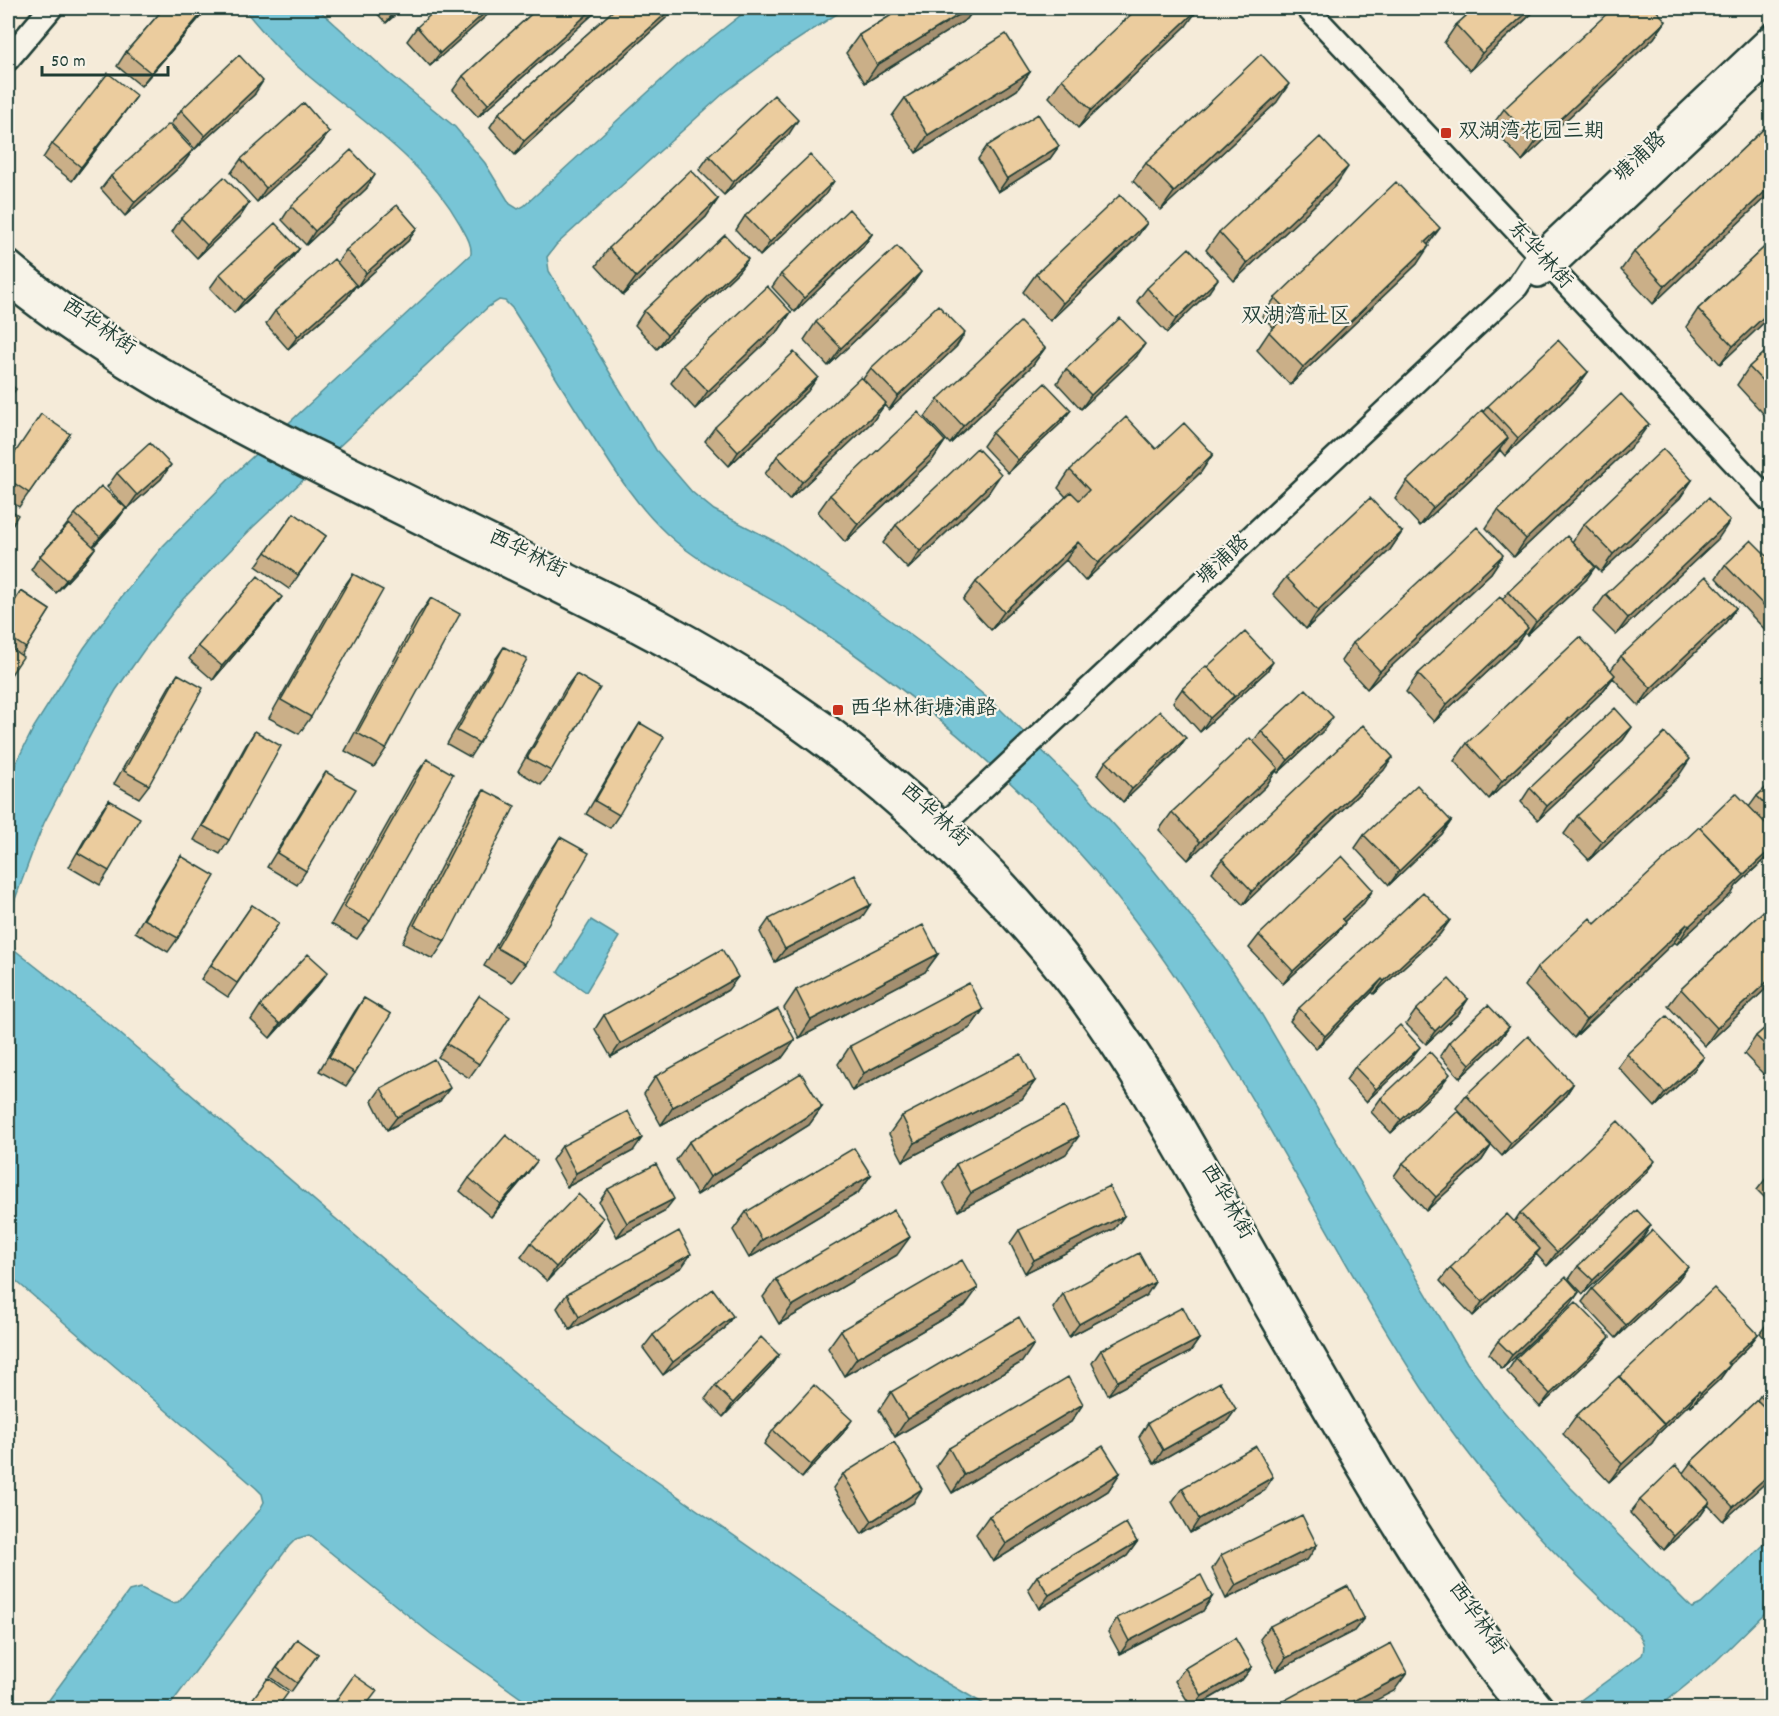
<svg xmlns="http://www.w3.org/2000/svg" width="1779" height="1716" viewBox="0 0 1779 1716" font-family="Dekko,'LXGW WenKai TC',sans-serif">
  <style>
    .water { fill: #78c5d6; stroke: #548f95; stroke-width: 1.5 }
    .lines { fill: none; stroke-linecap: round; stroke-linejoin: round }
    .tertiary-casing { stroke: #1f3d34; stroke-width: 26 }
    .secondary-casing { stroke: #1f3d34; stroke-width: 27 }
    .tertiary { stroke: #f7f3e8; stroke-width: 21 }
    .secondary { stroke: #f7f3e8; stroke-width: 22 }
    .wall { fill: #caaf88; stroke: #1f3d34; stroke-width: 1.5 }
    .shaded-wall { fill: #a48f6f; stroke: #1f3d34; stroke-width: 1.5 }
    .building { fill: #ebcc9e; stroke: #1f3d34; stroke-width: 1.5 }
    .poi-dot { fill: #c8321e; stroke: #f7f3e8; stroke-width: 2 }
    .labels { text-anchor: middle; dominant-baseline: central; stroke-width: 4.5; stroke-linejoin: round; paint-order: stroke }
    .poi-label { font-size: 21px; fill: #1f3d34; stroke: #f7f3e8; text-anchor: start }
    .street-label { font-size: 21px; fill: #1f3d34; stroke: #f7f3e8 }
    .neighbourhood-label { font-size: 22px; fill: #1f3d34; stroke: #f7f3e8 }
  </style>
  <rect width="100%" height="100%" fill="#f5ebd9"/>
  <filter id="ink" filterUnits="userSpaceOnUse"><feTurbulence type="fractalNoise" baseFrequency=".0167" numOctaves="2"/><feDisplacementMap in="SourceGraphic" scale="12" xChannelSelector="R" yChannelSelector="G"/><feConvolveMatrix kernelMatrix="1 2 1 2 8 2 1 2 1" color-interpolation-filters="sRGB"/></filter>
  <g filter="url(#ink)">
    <path class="water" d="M243,8H317L389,73L455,127L485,163L510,204L518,209L524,206L681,62L750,8H846L786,47L724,93L556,245L547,257L549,271L656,450L692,492L714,510L778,543L860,598L924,645L997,706L1089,797L1143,857L1221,954L1259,1010L1467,1363L1500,1407L1571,1488L1692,1608L1701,1604L1771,1538V1607L1716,1661L1658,1708H1570L1642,1655C1646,1646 1643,1641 1638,1633C1558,1561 1481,1479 1422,1388C1311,1218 1228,1027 1096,872C1013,776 907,687 802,618C758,589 706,570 667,534C636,505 614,470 592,435C565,393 539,350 512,308L505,301L499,300L488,307L253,527L183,599L144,650L116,690L94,728L44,823L34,848L14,902L8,930L9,942L16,951L110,1025L555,1407L629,1462L930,1673L991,1708H535L431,1634L309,1535L296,1539L289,1546L168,1708H43L129,1591L141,1588L172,1603L178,1602L259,1511L264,1502L262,1494L256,1488L8,1274V779L34,727L84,648L122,596L163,546L236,472L471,254C472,243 465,234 460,224C421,154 347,112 289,59C272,43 257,25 243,8Z
      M591,920L619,937L586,992L558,972Z"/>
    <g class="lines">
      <g class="tertiary-casing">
        <path id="tertiary" d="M1307,8L1772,503
          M1538,276L1551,269L1772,61
          M933,835L1517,287L1538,255L1772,34"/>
      </g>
      <g class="secondary-casing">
        <path id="secondary" d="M8,59L51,8
          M8,261C96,337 199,393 303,445C385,485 466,525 548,565C587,585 627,603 665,624C719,653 772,686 822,722C863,751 901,786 940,819C1006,877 1075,960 1125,1033C1162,1086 1193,1144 1226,1201C1284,1302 1340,1404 1401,1503C1445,1574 1490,1644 1543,1708
          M8,284C112,367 229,428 348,487C415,520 483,554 550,587C608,616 665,644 721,677C795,721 871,780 934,839C983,885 1031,936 1072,989C1128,1063 1173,1145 1219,1226C1276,1326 1332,1425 1392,1523C1432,1587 1471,1650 1519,1708"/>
      </g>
      <use href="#tertiary" class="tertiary"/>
      <use href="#secondary" class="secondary"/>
    </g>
    <path class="wall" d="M164,8H207L201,16L141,86L117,66L126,52Z
      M372,8H403L386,23Z
      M495,8L430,66L407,41L417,27Z
      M538,8H600L478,117L453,90L463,76Z
      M616,8H677L515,155L490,127L499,113Z
      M903,8H975L967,19L865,83L846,53L859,35Z
      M1475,8H1538L1470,71L1444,43L1456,25Z
      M1666,21L1654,38L1522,161L1491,127L1504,109Z
      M1186,26L1078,128L1049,97L1062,79Z
      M1030,72L1017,90L916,153L892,116L905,98Z
      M254,95L195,149L171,124L181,110Z
      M137,96L72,181L43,158L52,144Z
      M1277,102L1161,210L1133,181L1146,163Z
      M1771,122L1772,191L1653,304L1621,270L1634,252Z
      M329,132L320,145L257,202L231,173L241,159Z
      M789,134L724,195L699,170L709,156Z
      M987,146H1059L1049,160L998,192L978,159Z
      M193,150L183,164L125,216L101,189L111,176Z
      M1336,185L1234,281L1206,250L1219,232Z
      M366,189L306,245L282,220L291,206Z
      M825,195L760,256L736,230L745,216Z
      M718,199L706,217L623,295L596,266L609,248Z
      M249,203L240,217L197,258L172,232L181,218Z
      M417,228L408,241L357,287L356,285L347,298L288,349L266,324L275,311L337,263L346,250Z
      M872,234L863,247L795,312L772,287L781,274Z
      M1772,240V315L1720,364L1686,327L1698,309Z
      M1134,241L1050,321L1023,292L1036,274Z
      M1428,245L1417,264L1290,385L1257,350L1269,332L1274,328L1262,316L1275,298Z
      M299,249L289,262L234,313L210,288L220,274Z
      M748,259L738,272L657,349L635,325L644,311Z
      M921,272L908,290L828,366L804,340L816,322Z
      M1147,288L1209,292L1167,333L1137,301Z
      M791,312L779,330L695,409L671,383L683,365Z
      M1772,346V421L1771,422L1737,385L1749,367Z
      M956,347L889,410L884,405L873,421L789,500L765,474L777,456L863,379L871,368Z
      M1045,348L1032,366L950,444L925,417L938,399Z
      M1136,357L1081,409L1057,383L1066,369Z
      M1588,372L1575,390L1505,456L1500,450L1495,456L1420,526L1395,499L1407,481L1483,412L1488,406Z
      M808,391L729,466L705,441L715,427Z
      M1061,423L1008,473L983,446L992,433Z
      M70,434L19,507L8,499V463Z
      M945,441L933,459L845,542L818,512L830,495Z
      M1636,442L1514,557L1486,528L1498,510Z
      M1156,449L1213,454L1201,472L1085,581L1066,560L991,630L963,600L976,582L1066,497L1058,488L1070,470Z
      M117,473L161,479L127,509L107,487Z
      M1692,480L1680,498L1601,572L1572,542L1584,524Z
      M989,492L908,569L883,543L896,525Z
      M126,508L116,522L93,547L95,548L85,562L56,593L31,570L40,556L65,527L75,514Z
      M294,513L326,536L289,589L256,566Z
      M1402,532L1390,550L1306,629L1273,594L1286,577Z
      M1718,539L1616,635L1593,612L1606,594Z
      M1503,555L1491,573L1367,689L1341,661L1353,643Z
      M1772,561V637L1716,578L1725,565Z
      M353,574L311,717L299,734L269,718L340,592Z
      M1586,580L1527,635L1524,633L1515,646L1434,722L1406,692L1418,674L1502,600L1508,592Z
      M21,591L50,610L21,655L8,679V611Z
      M431,598L386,749L374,767L345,751L418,616Z
      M1736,608L1723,626L1639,706L1613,678L1602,692L1489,799L1454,761L1467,743L1611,670L1621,656Z
      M272,610L213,680L189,659L198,646Z
      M504,647L479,743L470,757L447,744L495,660Z
      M1207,667L1267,671L1200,732L1173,702L1182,689Z
      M178,674L149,785L139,798L114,784L169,687Z
      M576,674L551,771L541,785L518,771L566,687Z
      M640,723L619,815L610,828L586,814L631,737Z
      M1632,727L1623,740L1538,820L1521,802L1530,788Z
      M255,731L229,840L220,854L194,840L246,745Z
      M1261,731H1323L1278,773L1276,771L1266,786L1188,860L1159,830L1172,812L1253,742Z
      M1176,752L1123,802L1097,775L1106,761Z
      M427,759L370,921L357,939L331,924L414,777Z
      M1384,770L1243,905L1212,872L1222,859Z
      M326,772L306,871L297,885L267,867L317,785Z
      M1678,777L1589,860L1564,834L1577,816Z
      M1772,782V853L1736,886L1732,893L1677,944L1674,942L1574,1038L1525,986L1537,968L1595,924L1700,828L1749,807L1757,796Z
      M484,790L445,941L433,959L402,943L471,808Z
      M109,800V871L100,885L69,867L99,814Z
      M1451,821L1442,834L1389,885L1355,848L1364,835Z
      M560,837L525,964L512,982L484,966L548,855Z
      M181,856L178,938L168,952L135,932L172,870Z
      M1364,903L1344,922L1335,936L1283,984L1249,948L1259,935Z
      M1772,903V983L1705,1046L1668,1006L1681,989Z
      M252,905L279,923L228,997L201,979Z
      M769,919H861L775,962L760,932Z
      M1450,920L1440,934L1374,994L1372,992L1316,1049L1290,1021L1299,1008Z
      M938,954L925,972L799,1038L784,1008L796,990Z
      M318,985L270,1038L251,1020L260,1006Z
      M728,990L611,1057L595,1029L604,1015Z
      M479,996V1064L469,1078L438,1057Z
      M364,998L355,1073L346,1086L319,1071L355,1011Z
      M1468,999L1459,1013L1426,1044L1406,1024L1416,1010Z
      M983,1010L970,1028L852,1091L838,1064L850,1046Z
      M1772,1022V1083L1744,1054L1756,1036Z
      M1509,1027L1499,1041L1460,1078L1440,1056L1449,1042Z
      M795,1040L782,1058L661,1125L644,1094L656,1076Z
      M1627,1054L1704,1057L1694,1070L1655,1107L1618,1067Z
      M1410,1060L1366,1102L1346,1080L1355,1067Z
      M1035,1081L1022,1099L903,1161L889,1134L902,1116Z
      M1573,1084L1564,1098L1502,1156L1456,1108L1466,1095Z
      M1440,1087L1391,1133L1371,1112L1381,1098Z
      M381,1088L440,1101L387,1130L372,1101Z
      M822,1107L809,1125L697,1195L676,1160L689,1142Z
      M562,1146L633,1151L567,1187L552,1160Z
      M1491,1146L1482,1160L1426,1211L1394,1176L1403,1163Z
      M1066,1154L958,1211L943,1182L956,1164Z
      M1772,1172V1205L1757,1190L1767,1177Z
      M527,1174L491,1217L460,1191L469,1178Z
      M1645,1174L1547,1266L1536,1254L1530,1262L1473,1316L1440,1281L1450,1268L1514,1222L1520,1213Z
      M871,1175L858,1193L749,1258L733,1230L746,1212Z
      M608,1189L664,1212L617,1237L599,1202Z
      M1124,1216L1114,1229L1025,1273L1010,1243L1019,1230Z
      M1651,1225L1642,1239L1583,1294L1569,1279L1578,1266Z
      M594,1232L547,1281L521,1257L531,1243Z
      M897,1255L779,1324L763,1297L776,1279Z
      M682,1267L570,1330L557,1308L567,1294Z
      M1688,1267L1678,1280L1616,1338L1582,1302L1592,1289Z
      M1579,1292L1570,1305L1502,1369L1489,1354L1498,1341Z
      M1063,1294L1146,1296L1069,1337L1053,1308Z
      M965,1306L844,1376L828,1348L841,1330Z
      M1772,1317V1346L1760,1333Z
      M724,1329L663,1375L643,1348L653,1335Z
      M1758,1334L1748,1347L1730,1365L1720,1379L1691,1406L1689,1404L1658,1434L1652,1443L1609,1482L1563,1434L1576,1416L1619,1377Z
      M1199,1339L1190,1352L1108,1395L1092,1363L1101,1350Z
      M1600,1350L1540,1407L1507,1372L1516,1358Z
      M779,1355L770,1368L723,1417L705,1399L715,1386Z
      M1022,1362L895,1437L879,1410L891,1392Z
      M1772,1385V1477L1723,1521L1708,1505L1701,1515L1664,1550L1630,1513L1640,1500L1683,1473L1691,1462L1757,1400L1760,1396Z
      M1083,1404L1071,1422L952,1493L936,1466L949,1448Z
      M1236,1409L1226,1423L1154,1464L1139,1437L1148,1423Z
      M773,1430L843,1433L802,1478L764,1444Z
      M1120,1473L1108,1491L993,1562L976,1534L989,1516Z
      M843,1474L913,1503L862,1534L833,1488Z
      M1182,1488L1264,1491L1190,1533L1172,1502Z
      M1137,1542L1127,1556L1039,1609L1028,1589L1037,1576Z
      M1221,1555L1308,1559L1226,1599L1212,1569Z
      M1212,1597L1203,1611L1120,1654L1108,1632L1117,1618Z
      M1364,1618L1354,1631L1276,1671L1260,1639L1270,1626Z
      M297,1639L318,1654L291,1692L270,1677Z
      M1252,1667L1242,1680L1194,1708H1192L1175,1681L1185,1668Z"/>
    <path class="shaded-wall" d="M206,8H207L201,16L141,86L151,73Z
      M397,8H403L386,23Z
      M490,8H495L430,66L440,53Z
      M594,8H600L478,117L488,104Z
      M672,8H677L515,155L524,141Z
      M970,8H975L967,19L865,83L877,65Z
      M1199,8L1186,26L1078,128L1091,110Z
      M1532,8H1538L1470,71L1482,53Z
      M1666,21L1654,38L1522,161L1535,143Z
      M1030,72L1017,90L916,153L928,135Z
      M263,81L254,95L195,149L205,136Z
      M1289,84L1277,102L1161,210L1174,192Z
      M137,96L127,109L72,181L81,167Z
      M798,120L789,134L724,195L733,182Z
      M329,132L320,145L257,202L266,188Z
      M1059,146L1049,160L998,192L1007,179Z
      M193,150L183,164L125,216L135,202Z
      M1348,167L1336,185L1234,281L1247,263Z
      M375,175L366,189L306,245L315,231Z
      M834,181L825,195L760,256L770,242Z
      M1772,185V191L1653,304L1665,286Z
      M718,199L706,217L623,295L636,277Z
      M249,203L240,217L197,258L207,245Z
      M1147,223L1134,241L1050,321L1063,303Z
      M417,228L408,241L357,287L366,273Z
      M1440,228L1427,246L1425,242Z
      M872,234L863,247L795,312L804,298Z
      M1429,246L1417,264L1290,385L1303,367Z
      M299,249L289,262L234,313L244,300Z
      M748,259L738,272L657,349L667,335Z
      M921,272L908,290L828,366L841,348Z
      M1218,279L1209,292L1167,333L1176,319Z
      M356,285L347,298L288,349L298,336Z
      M1772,309V315L1720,364L1733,346Z
      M791,312L779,330L695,409L708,391Z
      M965,333L956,347L889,410L898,396Z
      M1145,344L1136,357L1081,409L1091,395Z
      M1045,348L1032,366L950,444L963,426Z
      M1588,372L1575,390L1505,456L1518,438Z
      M818,377L808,391L729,466L738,452Z
      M886,403L873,421L789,500L802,482Z
      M1071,410L1061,423L1008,473L1018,460Z
      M1649,424L1636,442L1514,557L1526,539Z
      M1508,438L1495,456L1420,526L1433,508Z
      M945,441L933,459L845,542L858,524Z
      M1213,454L1201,472L1085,581L1098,563Z
      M171,465L161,479L127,509L137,495Z
      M1001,474L989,492L908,569L920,551Z
      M1692,480L1680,498L1601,572L1613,554Z
      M126,508L116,522L90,550L100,537Z
      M1730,521L1718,539L1616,635L1628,618Z
      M1402,532L1390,550L1306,629L1318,611Z
      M1078,542L1066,560L991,630L1004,612Z
      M95,548L85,562L56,593L66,580Z
      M1503,555L1491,573L1367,689L1380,671Z
      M1595,567L1586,580L1527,635L1536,622Z
      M282,597L272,610L213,680L222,666Z
      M1736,608L1723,626L1639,706L1651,688Z
      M1528,628L1515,646L1434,722L1447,704Z
      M1273,662L1267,671L1200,732L1210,718L1234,696Z
      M1615,675L1602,692L1489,799L1502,781Z
      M1333,717L1323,731L1278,773L1288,760Z
      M1632,727L1623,740L1538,820L1547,806Z
      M1186,738L1176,752L1123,802L1132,789Z
      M1393,757L1384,770L1243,905L1252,891Z
      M1690,759L1678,777L1589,860L1602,842Z
      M1278,768L1266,786L1188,860L1200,842Z
      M1451,821L1442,834L1389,885L1399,871Z
      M1772,848L1771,853L1736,886L1732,893L1677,944L1689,926Z
      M1373,890L1364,903L1332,933L1342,919Z
      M870,905L861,919L775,962L785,949Z
      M1450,920L1440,934L1374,994L1384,981Z
      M1345,923L1335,936L1283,984L1293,971Z
      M1687,924L1674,942L1574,1038L1586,1020Z
      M938,954L925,972L799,1038L811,1020Z
      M328,972L318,985L270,1038L280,1024Z
      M738,977L728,990L611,1057L620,1044Z
      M1772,977V983L1705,1046L1717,1028Z
      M1382,979L1372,992L1316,1049L1325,1036Z
      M1468,999L1459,1013L1426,1044L1435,1031Z
      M983,1010L970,1028L852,1091L864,1073Z
      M1509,1027L1499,1041L1460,1078L1470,1064Z
      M795,1040L782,1058L661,1125L673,1107Z
      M1420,1047L1410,1060L1366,1102L1376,1089Z
      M1704,1057L1694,1070L1655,1107L1665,1093Z
      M1450,1074L1440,1087L1391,1133L1401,1120Z
      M1035,1081L1022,1099L903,1161L915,1143Z
      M1573,1084L1564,1098L1502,1156L1511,1143Z
      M450,1088L440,1101L387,1130L397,1117Z
      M822,1107L809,1125L697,1195L710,1177Z
      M1079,1136L1066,1154L958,1211L971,1193Z
      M642,1138L633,1151L567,1187L576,1173Z
      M1491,1146L1482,1160L1426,1211L1436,1197Z
      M537,1161L527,1174L491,1217L500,1204Z
      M1655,1161L1645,1174L1547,1266L1557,1252Z
      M871,1175L858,1193L749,1258L762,1240Z
      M674,1199L664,1212L617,1237L627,1223Z
      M1124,1216L1114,1229L1025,1273L1034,1260Z
      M603,1218L594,1232L547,1281L556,1267Z
      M1651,1225L1642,1239L1583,1294L1593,1280Z
      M910,1237L897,1255L779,1324L792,1306Z
      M1540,1249L1530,1262L1473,1316L1482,1302Z
      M691,1254L682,1267L570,1330L579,1317Z
      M1688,1267L1678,1280L1616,1338L1626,1325Z
      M1155,1282L1146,1296L1069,1337L1079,1324Z
      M978,1288L965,1306L844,1376L857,1358Z
      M1579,1292L1570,1305L1502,1369L1512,1355Z
      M733,1316L724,1329L663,1375L673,1362Z
      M1758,1334L1748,1347L1718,1376L1727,1363Z
      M1610,1337L1600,1350L1540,1407L1550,1394Z
      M1199,1339L1190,1352L1108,1395L1118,1381Z
      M1034,1344L1022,1362L895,1437L907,1419Z
      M779,1355L770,1368L723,1417L733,1403Z
      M1730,1365L1720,1379L1691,1406L1701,1393Z
      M1699,1391L1689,1404L1658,1434L1652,1443L1609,1482L1622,1464Z
      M1083,1404L1071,1422L952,1493L964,1475Z
      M1236,1409L1226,1423L1154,1464L1163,1450Z
      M852,1420L843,1433L802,1478L811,1465Z
      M1772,1472V1477L1723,1521L1733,1507Z
      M1120,1473L1108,1491L993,1562L1006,1544Z
      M1273,1477L1264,1491L1190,1533L1199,1519Z
      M922,1489L913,1503L862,1534L872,1521Z
      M1710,1502L1701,1515L1664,1550L1674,1536Z
      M1137,1542L1127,1556L1039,1609L1049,1595Z
      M1317,1545L1308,1559L1226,1599L1236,1585Z
      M1212,1597L1203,1611L1120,1654L1129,1641Z
      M1364,1618L1354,1631L1276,1671L1286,1658Z
      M1252,1667L1242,1680L1193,1708L1202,1696Z
      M1407,1673L1394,1691L1361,1708H1341Z"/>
    <path class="building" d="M164,8H206L151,73L126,52Z
      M438,8H490L440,53L417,27Z
      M538,8H594L488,104L463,76Z
      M616,8H672L524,141L499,113Z
      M903,8H970L877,65L859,35Z
      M1138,8H1199L1091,110L1062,79Z
      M1475,8H1532L1482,53L1456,25Z
      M1613,8H1654L1666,21L1535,143L1504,109Z
      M1006,34L1030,72L928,135L905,98Z
      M1261,54L1289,84L1174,192L1146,163Z
      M239,55L263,81L205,136L181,110Z
      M108,73L137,96L81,167L52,144Z
      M774,95L798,120L733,182L709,156Z
      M304,103L329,132L266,188L241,159Z
      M1038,114L1059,146L1007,179L987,146Z
      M1771,122L1772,185L1665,286L1634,252Z
      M169,124L193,150L135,202L111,176Z
      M1320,137L1348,167L1247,263L1219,232Z
      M351,150L375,175L315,231L291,206Z
      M810,155L834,181L770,242L745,216Z
      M691,170L718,199L636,277L609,248Z
      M224,177L249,203L207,245L181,218Z
      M1396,182L1440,228L1425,242L1429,246L1303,367L1269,332L1289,313L1275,298Z
      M1120,195L1147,223L1063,303L1036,274Z
      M397,205L417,228L366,273L346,250Z
      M849,209L872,234L804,298L781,274Z
      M275,223L299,249L244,300L220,274Z
      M725,235L748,259L667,335L644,311Z
      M1772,240V309L1733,346L1698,309Z
      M897,246L921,272L841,348L816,322Z
      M1189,248L1218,279L1176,319L1147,288Z
      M334,259L356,285L298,336L275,311Z
      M767,286L791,312L708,391L683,365Z
      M938,305L965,333L898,396L871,368Z
      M1120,318L1145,344L1091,395L1066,369Z
      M1020,322L1045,348L963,426L938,399Z
      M1558,340L1588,372L1518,438L1488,406Z
      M1772,346V391L1749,367Z
      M794,352L818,377L738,452L715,427Z
      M861,377L886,403L802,482L777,456Z
      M8,382L16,389L8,400Z
      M1045,383L1071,410L1018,460L992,433Z
      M1621,394L1649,424L1526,539L1498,510Z
      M1482,410L1508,438L1433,508L1407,481Z
      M918,412L945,441L858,524L830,495Z
      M41,414L70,434L29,493L8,479V463Z
      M1126,417L1156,449L1184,423L1213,454L1098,563L1078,542L1004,612L976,582L1071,492L1079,500L1089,490L1070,470Z
      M150,443L171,465L137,495L117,473Z
      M977,448L1001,474L920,551L896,525Z
      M1663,449L1692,480L1613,554L1584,524Z
      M101,486L126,508L100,537L75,514Z
      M1370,498L1402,532L1318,611L1286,577Z
      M1708,498L1730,521L1628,618L1606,594Z
      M8,508L18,515L8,532Z
      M294,513L326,536L298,575L266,552Z
      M69,524L95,548L66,580L40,556Z
      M1477,527L1503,555L1380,671L1353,643Z
      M1567,536L1595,567L1536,622L1508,592Z
      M1751,540L1772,561V614L1725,565Z
      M353,574L383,590L311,717L281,700Z
      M258,576L282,597L222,666L198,646Z
      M1706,576L1736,608L1651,688L1621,656Z
      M21,591L50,610L26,648L8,636V612Z
      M1500,597L1528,628L1447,704L1418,674Z
      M431,598L460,614L386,749L357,733Z
      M1245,632L1273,662L1231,700L1234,696L1207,667Z
      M1580,637L1615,675L1502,781L1467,743Z
      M8,646L23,657L8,679Z
      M504,647L527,659L479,743L457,731Z
      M1206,666L1234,696L1210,718L1182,689Z
      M178,674L203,688L149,785L124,771Z
      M576,674L600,688L551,771L527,758Z
      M1306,689L1333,717L1288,760L1261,731Z
      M1615,708L1632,727L1547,806L1530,788Z
      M1160,711L1186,738L1132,789L1106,761Z
      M640,723L664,737L619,815L595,801Z
      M1363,725L1393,757L1252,891L1222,859Z
      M255,731L281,746L229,840L203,826Z
      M1665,733L1690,759L1602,842L1577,816Z
      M1250,738L1278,768L1200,842L1172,812Z
      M427,759L453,774L370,921L344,907Z
      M326,772L356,789L306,871L277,853Z
      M1772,782V811L1757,796Z
      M1417,785L1451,821L1399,871L1364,835Z
      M484,790L515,806L445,941L414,925Z
      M1736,793L1772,830V848L1744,874L1700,828Z
      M109,800L140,818L109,871L78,853Z
      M1699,827L1744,875L1689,926L1687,924L1586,1020L1537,968L1590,918L1595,924Z
      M560,837L589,853L525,964L497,948Z
      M181,856L215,876L178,938L144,919Z
      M1342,856L1373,890L1342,919L1345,923L1293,971L1259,935Z
      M855,875L870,905L785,949L769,919Z
      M1423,892L1450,920L1384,981L1382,979L1325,1036L1299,1008Z
      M1772,903V977L1717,1028L1681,989Z
      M252,905L279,923L237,983L211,965Z
      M923,925L938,954L811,1020L796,990Z
      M722,949L738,977L620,1044L604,1015Z
      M308,954L328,972L280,1024L260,1006Z
      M1449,979L1468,999L1435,1031L1416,1010Z
      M969,983L983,1010L864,1073L850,1046Z
      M479,996L510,1017L479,1064L447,1044Z
      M364,998L391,1014L355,1073L329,1057Z
      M1488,1005L1509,1027L1470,1064L1449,1042Z
      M778,1009L795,1040L673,1107L656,1076Z
      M1667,1016L1704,1057L1665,1093L1627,1054Z
      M1772,1022V1052L1756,1036Z
      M1400,1025L1420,1047L1376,1089L1355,1067Z
      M1528,1036L1573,1084L1511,1143L1466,1095Z
      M1430,1052L1450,1074L1401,1120L1381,1098Z
      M1021,1054L1035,1081L915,1143L902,1116Z
      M434,1059L450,1088L397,1117L381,1088Z
      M801,1073L822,1107L710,1177L689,1142Z
      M1064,1107L1079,1136L971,1193L956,1164Z
      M628,1111L642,1138L576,1173L562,1146Z
      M1458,1111L1491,1146L1436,1197L1403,1163Z
      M1618,1121L1655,1161L1557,1252L1520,1213Z
      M506,1135L537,1161L500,1204L469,1178Z
      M854,1148L871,1175L762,1240L746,1212Z
      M656,1164L674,1199L627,1223L608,1189Z
      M1772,1172V1182L1767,1177Z
      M1109,1186L1124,1216L1034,1260L1019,1230Z
      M578,1194L603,1218L556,1267L531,1243Z
      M894,1210L910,1237L792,1306L776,1279Z
      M1637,1210L1651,1225L1593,1280L1578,1266Z
      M1507,1214L1540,1249L1482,1302L1450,1268Z
      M1653,1230L1688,1267L1626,1325L1592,1289Z
      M679,1231L691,1254L579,1317L567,1294Z
      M1139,1253L1155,1282L1079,1324L1063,1294Z
      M962,1260L978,1288L857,1358L841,1330Z
      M1566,1277L1579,1292L1512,1355L1498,1341Z
      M1714,1288L1758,1334L1727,1363L1730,1365L1701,1393L1699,1391L1664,1424L1619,1377Z
      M713,1289L733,1316L673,1362L653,1335Z
      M1576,1302L1610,1337L1550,1394L1516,1358Z
      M1183,1307L1199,1339L1118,1381L1101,1350Z
      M1019,1317L1034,1344L907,1419L891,1392Z
      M761,1337L779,1355L733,1403L715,1386Z
      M1619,1376L1664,1425L1622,1464L1576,1416Z
      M1068,1377L1083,1404L964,1475L949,1448Z
      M1220,1382L1236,1409L1163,1450L1148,1423Z
      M814,1385L852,1420L811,1465L773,1430Z
      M1772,1385V1407L1760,1396Z
      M1757,1400L1772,1415V1472L1733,1507L1691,1462Z
      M894,1442L922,1489L872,1521L843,1474Z
      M1103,1446L1120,1473L1006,1544L989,1516Z
      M1256,1446L1273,1477L1199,1519L1182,1488Z
      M1676,1465L1710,1502L1674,1536L1640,1500Z
      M1302,1515L1317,1545L1236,1585L1221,1555Z
      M1126,1523L1137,1542L1049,1595L1037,1576Z
      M1201,1575L1212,1597L1129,1641L1117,1618Z
      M1348,1586L1364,1618L1286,1658L1270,1626Z
      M1235,1638L1252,1667L1202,1696L1185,1668Z
      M297,1639L318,1654L297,1683L277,1668Z
      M1391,1643L1407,1673L1341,1708H1275L1274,1706Z
      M354,1675L377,1691L364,1708H335L332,1706Z
      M268,1678L288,1693L277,1708H246Z"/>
  </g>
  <g class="poi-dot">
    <rect x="1440" y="127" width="12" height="12" rx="3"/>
    <rect x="832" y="704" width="12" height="12" rx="3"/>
  </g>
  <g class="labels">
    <g class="poi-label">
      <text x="1458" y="133">双湖湾花园三期</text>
      <text x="850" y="710">西华林街塘浦路</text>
    </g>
    <g class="street-label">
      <text transform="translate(1641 158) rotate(-43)">塘浦路</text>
      <text transform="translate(1539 256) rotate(47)">东华林街</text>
      <text transform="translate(98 328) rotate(34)">西华林街</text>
      <text transform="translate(527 555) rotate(26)">西华林街</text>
      <text transform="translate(1224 561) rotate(-43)">塘浦路</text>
      <text transform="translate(934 816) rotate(42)">西华林街</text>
      <text transform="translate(1226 1202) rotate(60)">西华林街</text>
      <text transform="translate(1476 1619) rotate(55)">西华林街</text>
    </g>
    <g class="neighbourhood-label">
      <text x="1296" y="317">双湖湾社区</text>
    </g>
  </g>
  <rect width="1779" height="1716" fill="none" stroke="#f7f3e8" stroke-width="30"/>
  <rect x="15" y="15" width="1749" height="1686" fill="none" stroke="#1f3d34" stroke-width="2" filter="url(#ink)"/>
  <path d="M42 66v9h126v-9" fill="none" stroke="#1f3d34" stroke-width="3"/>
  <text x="51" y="66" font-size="18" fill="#1f3d34" stroke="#f7f3e8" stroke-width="4.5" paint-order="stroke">50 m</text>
</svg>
